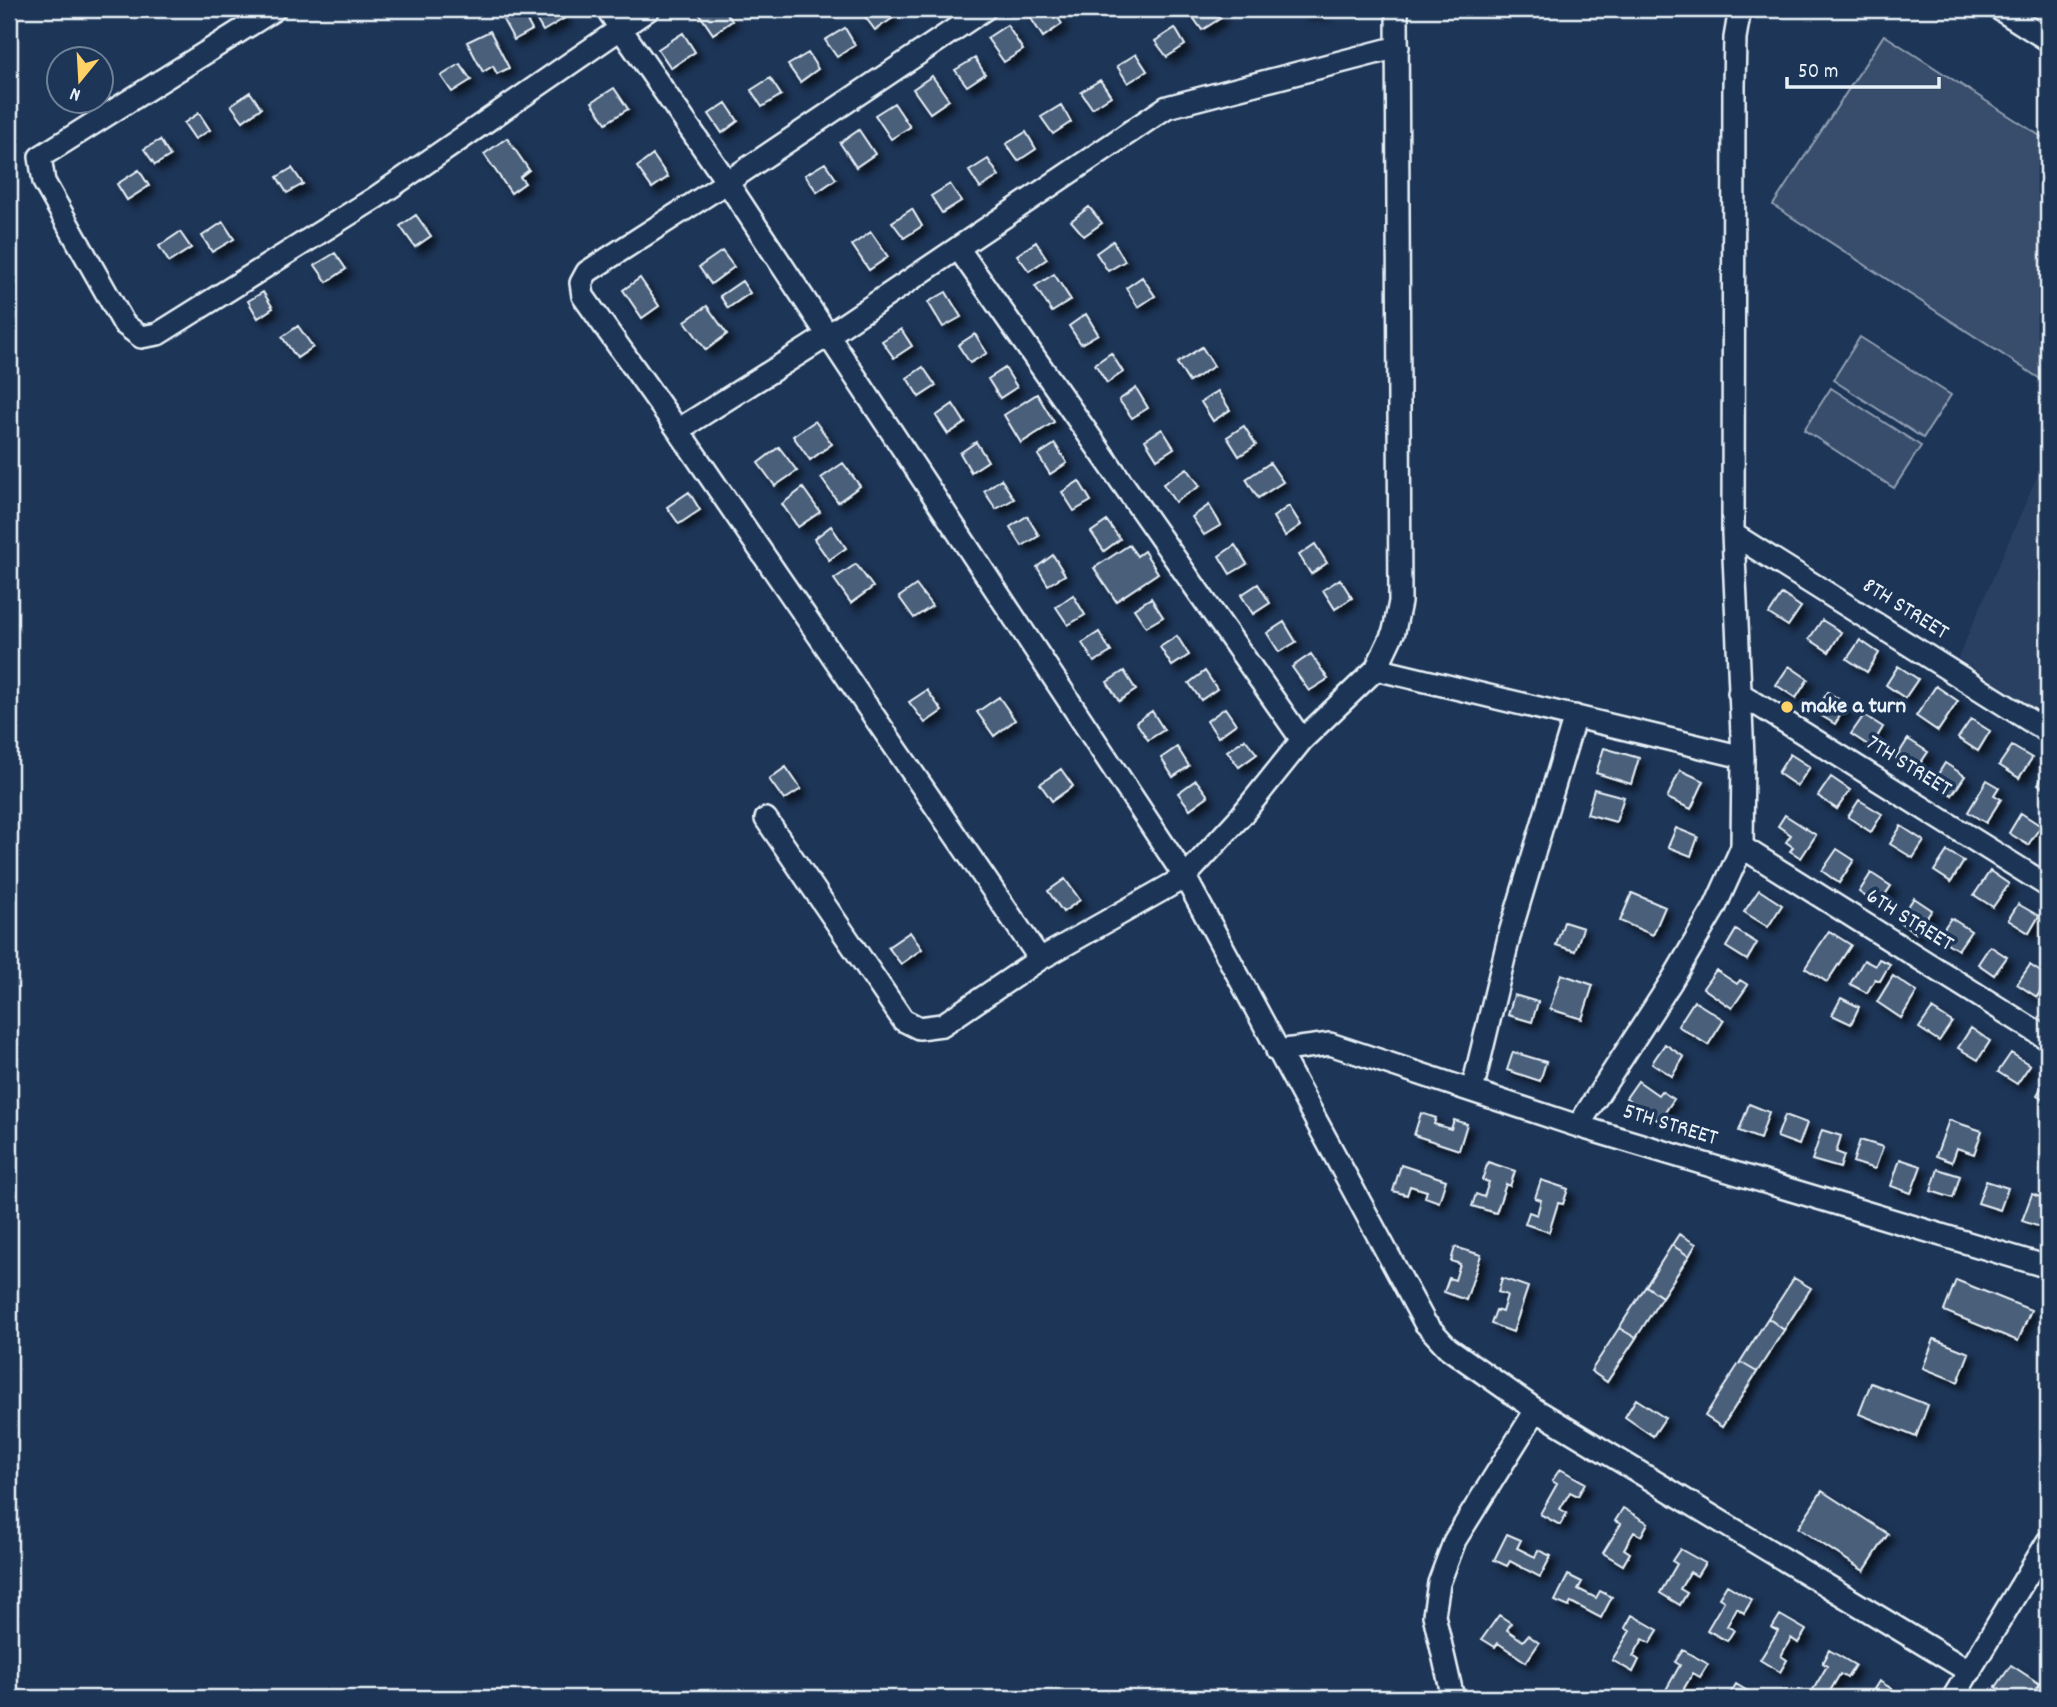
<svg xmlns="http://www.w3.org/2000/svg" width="2057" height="1707" viewBox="0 0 2057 1707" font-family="Dekko,sans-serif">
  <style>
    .built { fill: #2a4162 }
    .green { fill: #374d6c; stroke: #909fb2; stroke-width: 2 }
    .building { fill: #495e7a; stroke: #e8f1f8; stroke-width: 2; filter: url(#shadow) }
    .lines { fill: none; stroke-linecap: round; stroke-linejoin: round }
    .minor-casing { stroke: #e8f1f8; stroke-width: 26 }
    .minor { stroke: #1d3557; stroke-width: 21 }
    .poi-dot { fill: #ffd166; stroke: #1d3557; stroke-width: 2.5 }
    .labels { text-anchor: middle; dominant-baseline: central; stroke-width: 7; stroke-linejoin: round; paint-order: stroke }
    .street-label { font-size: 23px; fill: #e8f1f8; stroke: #1d3557 }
    .poi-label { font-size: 23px; font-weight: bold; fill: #e8f1f8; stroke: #1d3557; text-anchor: start }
  </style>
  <defs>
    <filter id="shadow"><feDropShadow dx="6" dy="6" stdDeviation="3.5" flood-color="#0009"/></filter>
  </defs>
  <rect width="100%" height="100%" fill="#1d3557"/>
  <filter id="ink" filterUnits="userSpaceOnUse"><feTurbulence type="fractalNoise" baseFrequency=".0143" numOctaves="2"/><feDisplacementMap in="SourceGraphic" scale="14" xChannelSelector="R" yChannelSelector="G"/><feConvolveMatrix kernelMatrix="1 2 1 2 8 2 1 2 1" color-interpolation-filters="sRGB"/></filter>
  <g filter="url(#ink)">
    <path class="built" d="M2048,451V717L1958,658Z"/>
    <path class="green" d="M1884,35L2048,141V384L1773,205Z
      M1860,337L1951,395L1923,438L1833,380Z
      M1831,388L1921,446L1894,488L1804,430Z"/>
    <path class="building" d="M537,9H560L565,18L543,31L532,12Z
      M696,9H724L732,21L713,34Z
      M871,9H887L893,18L875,30L863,14Z
      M1032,9H1052L1062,24L1043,37L1027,12Z
      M1187,9H1215L1221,18L1202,30Z
      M1302,9H1325V12L1302,13Z
      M521,10L532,30L514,40L503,20Z
      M1007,25L1023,50L1004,62L987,38Z
      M845,28L855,45L837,57L825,40Z
      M1175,28L1185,45L1167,57L1155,41Z
      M490,31L509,68L497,74L493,66L483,72L467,42Z
      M683,33L695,52L671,68L658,49Z
      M808,53L818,69L800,82L788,65Z
      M1136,54L1147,71L1128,83L1117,66Z
      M975,58L985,74L967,86L955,70Z
      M460,64L471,80L452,92L441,76Z
      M932,76L949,100L930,113L913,89Z
      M770,78L781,95L762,107L751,90Z
      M1100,80L1111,96L1092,108L1081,92Z
      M614,88L628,109L606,123L592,102Z
      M250,92L261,108L243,121L231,105Z
      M726,103L738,121L722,133L709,114Z
      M894,103L910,127L891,139L875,115Z
      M1061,105L1071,122L1053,134L1041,117Z
      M199,113L210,130L195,139L184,123Z
      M859,130L875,154L856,167L840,143Z
      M1026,132L1036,149L1018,161L1006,144Z
      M507,138L529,170L520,177L525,183L511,193L484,154Z
      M160,140L170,156L155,165L144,149Z
      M653,155L668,177L652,188L637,167Z
      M988,159L999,176L980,188L969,171Z
      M825,163L836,179L817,192L805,175Z
      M292,168L303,184L287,193L277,177Z
      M139,170L149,186L127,200L117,184Z
      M950,184L961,201L942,213L931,196Z
      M1089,207L1102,223L1084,236L1071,221Z
      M912,209L922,226L904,238L892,222Z
      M416,215L431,236L415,247L400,226Z
      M223,222L234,239L212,252L202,236Z
      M180,232L191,248L169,262L159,246Z
      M871,232L888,257L869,270L852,245Z
      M1113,241L1125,261L1108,271L1096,253Z
      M1036,242L1047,259L1029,271L1017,255Z
      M722,251L734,267L711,284L699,267Z
      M335,253L346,269L327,282L315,265Z
      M1054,274L1071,300L1052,312L1035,286Z
      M1142,277L1155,296L1138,307L1126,288Z
      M640,278L659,306L642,318L623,290Z
      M742,281L750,293L728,308L720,296Z
      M263,292L273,308L258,318L248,301Z
      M946,292L961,317L943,327L928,302Z
      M707,306L727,334L706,350L685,321Z
      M1086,314L1098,334L1081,344L1069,326Z
      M298,326L313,347L297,358L282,337Z
      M901,329L912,346L894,358L882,341Z
      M975,334L987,353L970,363L958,345Z
      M1202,347L1214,366L1189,382L1177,363Z
      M1111,353L1123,372L1107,383L1095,364Z
      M923,367L936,386L919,397L907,378Z
      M1005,368L1017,387L1000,398L988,379Z
      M1136,388L1148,408L1132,418L1119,400Z
      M1218,391L1230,410L1213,421L1201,402Z
      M1037,394L1054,422L1021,443L1004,415Z
      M953,404L965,423L948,434L936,416Z
      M815,421L832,444L810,460L793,436Z
      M1244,426L1256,445L1239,456L1227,437Z
      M1162,429L1174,448L1157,459L1145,440Z
      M976,442L988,461L971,472L960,453Z
      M1055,444L1067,463L1050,474L1038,455Z
      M779,447L797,471L775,486L758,463Z
      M843,463L860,486L838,502L821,478Z
      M1270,463L1283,482L1258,498L1246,479Z
      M1187,468L1200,486L1175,502L1163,484Z
      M1001,479L1014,499L996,509L984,491Z
      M1079,481L1091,501L1074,511L1062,492Z
      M803,488L820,512L798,527L782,504Z
      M689,492L700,510L679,524L667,507Z
      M1209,505L1221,525L1204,535L1192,517Z
      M1289,506L1301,525L1285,536L1273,517Z
      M1027,516L1039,536L1022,546L1010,527Z
      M1107,521L1120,539L1104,551L1091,532Z
      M831,526L846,548L829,560L814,539Z
      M1315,544L1327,563L1311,574L1299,555Z
      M1129,545L1137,556L1144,551L1158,573L1116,601L1094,568Z
      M1235,545L1247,564L1230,574L1219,556Z
      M1053,555L1065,575L1048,585L1037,567Z
      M856,564L873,587L851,603L834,579Z
      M1340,579L1352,598L1335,609L1323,590Z
      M1258,584L1270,603L1253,614L1241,595Z
      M916,585L932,606L914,618L899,597Z
      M1782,594L1801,607L1788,626L1769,614Z
      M1073,595L1085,615L1068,625L1056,607Z
      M1151,598L1163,617L1146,627L1134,609Z
      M1822,620L1841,632L1829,652L1809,639Z
      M1284,622L1296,642L1279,652L1267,633Z
      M1099,632L1111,652L1094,662L1082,643Z
      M1177,636L1189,655L1172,666L1160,647Z
      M1860,640L1879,653L1867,672L1847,659Z
      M1311,654L1328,679L1309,691L1292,667Z
      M1789,666L1808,679L1796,698L1776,685Z
      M1898,666L1918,679L1905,698L1886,685Z
      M1124,671L1136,690L1119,701L1107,682Z
      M1205,671L1217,689L1201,700L1189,683Z
      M1936,686L1958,701L1938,731L1916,716Z
      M927,690L942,711L925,723L909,702Z
      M1828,692L1847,705L1835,724L1815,712Z
      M999,697L1015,720L994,736L977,712Z
      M1225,708L1236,724L1218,737L1207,721Z
      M1152,711L1164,730L1148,740L1136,722Z
      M1864,715L1883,727L1871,747L1851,734Z
      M1971,719L1990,731L1978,751L1958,738Z
      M1245,739L1257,754L1239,767L1227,751Z
      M1908,739L1928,752L1915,771L1896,758Z
      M2012,746L2032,758L2019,778L1999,765Z
      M1177,747L1189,766L1173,777L1161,758Z
      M1604,748L1639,758L1631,784L1596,773Z
      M1790,754L1810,767L1797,786L1778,773Z
      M1945,763L1965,776L1952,795L1933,782Z
      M786,767L801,789L784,800L769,779Z
      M1061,769L1073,786L1052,801L1040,784Z
      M2048,769V791L2038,784Z
      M1680,770L1704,781L1691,809L1667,798Z
      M1831,777L1850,790L1837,809L1818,796Z
      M1196,780L1208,796L1190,809L1178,793Z
      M1987,780L1999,787L1994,795L2001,799L1986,823L1968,812Z
      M1594,789L1624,797L1616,822L1587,814Z
      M1859,800L1882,814L1871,832L1848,817Z
      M2021,813L2041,826L2028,845L2009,833Z
      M1785,815L1816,835L1801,858L1790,851L1793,847L1786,842L1791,835L1778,826Z
      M1901,826L1924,841L1913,858L1890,844Z
      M1676,828L1698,837L1691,856L1668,847Z
      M1837,849L1854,860L1839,883L1822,871Z
      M1947,851L1964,861L1951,882L1934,871Z
      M1990,871L2009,884L1993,907L1974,895Z
      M1871,873L1891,886L1878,905L1859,892Z
      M1065,879L1080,900L1063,912L1048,891Z
      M1759,890L1782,905L1768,927L1744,912Z
      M1632,893L1665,907L1653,935L1620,921Z
      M1914,898L1932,910L1916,933L1898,921Z
      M2018,904L2039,916L2029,933L2008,920Z
      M1951,918L1971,931L1958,950L1938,937Z
      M1564,922L1583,928L1575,951L1556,945Z
      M1736,930L1757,943L1747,960L1726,947Z
      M1829,931L1851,945L1827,982L1805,968Z
      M910,932L922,949L901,964L888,947Z
      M1990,946L2007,957L1994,975L1978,964Z
      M1879,959L1890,964L1880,981L1875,979L1867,993L1850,984L1864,960L1875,966Z
      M2030,965L2048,977L2037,997L2017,984Z
      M1716,970L1737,984L1740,980L1748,985L1732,1008L1703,988Z
      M1561,974L1593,985L1582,1019L1550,1009Z
      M1893,976L1917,992L1901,1018L1877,1002Z
      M1514,995L1538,1002L1532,1022L1508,1015Z
      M1841,998L1859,1007L1851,1024L1832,1015Z
      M1694,1001L1724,1020L1708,1045L1678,1026Z
      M1932,1009L1952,1022L1939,1041L1919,1028Z
      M1971,1028L1990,1041L1978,1060L1958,1048Z
      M1665,1044L1684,1057L1672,1076L1652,1063Z
      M1513,1052L1546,1062L1540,1081L1507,1070Z
      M2011,1053L2030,1065L2017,1084L1998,1072Z
      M2048,1077V1102L2037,1095Z
      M1638,1081L1658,1095L1661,1091L1674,1099L1659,1121L1626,1098Z
      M1749,1104L1769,1112L1760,1139L1739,1131Z
      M1421,1113L1436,1118L1434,1124L1451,1129L1454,1120L1467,1124L1459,1150L1414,1135Z
      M1785,1115L1807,1123L1799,1145L1777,1137Z
      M1949,1120L1982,1131L1974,1154L1957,1148L1952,1162L1936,1156Z
      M1822,1130L1841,1136L1836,1152L1844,1155L1840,1168L1812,1160Z
      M1860,1140L1883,1147L1875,1169L1853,1162Z
      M1900,1159L1921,1166L1911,1193L1891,1186Z
      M1488,1162L1515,1171L1510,1186L1506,1184L1496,1213L1472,1206L1476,1194L1484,1197L1489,1182L1482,1180Z
      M1401,1165L1446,1180L1439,1202L1425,1197L1427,1191L1410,1186L1407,1195L1393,1191Z
      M1938,1169L1960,1176L1953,1198L1931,1191Z
      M1541,1180L1568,1189L1563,1204L1558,1203L1549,1232L1525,1224L1529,1212L1537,1215L1541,1200L1535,1198Z
      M1986,1181L2008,1188L2000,1210L1978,1203Z
      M2032,1194L2048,1200V1213L2043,1228L2022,1221Z
      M1679,1234L1696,1244L1689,1256L1672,1245Z
      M1672,1245L1689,1256L1662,1297L1646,1286Z
      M1455,1247L1481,1255L1466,1300L1444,1292L1449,1278L1455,1280L1460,1264L1451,1261Z
      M1502,1278L1528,1287L1513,1332L1491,1324L1496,1310L1502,1312L1507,1295L1498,1292Z
      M1794,1278L1811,1288L1784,1330L1768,1318Z
      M1956,1280L2031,1310L2018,1341L1944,1311Z
      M1646,1286L1662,1297L1636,1338L1619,1328Z
      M1768,1318L1784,1330L1757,1372L1740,1362Z
      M1619,1328L1636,1338L1607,1382L1591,1371Z
      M1934,1339L1969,1353L1958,1382L1923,1368Z
      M1740,1362L1757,1372L1722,1427L1705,1416Z
      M1871,1383L1928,1405L1916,1437L1859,1414Z
      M1636,1399L1665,1418L1653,1436L1625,1417Z
      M1560,1469L1585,1483L1578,1496L1570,1492L1560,1509L1567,1513L1560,1525L1540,1514L1557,1484L1552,1481Z
      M1822,1491L1888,1534L1864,1571L1798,1528Z
      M1623,1508L1648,1523L1641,1536L1634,1532L1624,1549L1630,1553L1623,1565L1603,1553L1621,1524L1615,1521Z
      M1507,1534L1521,1540L1517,1548L1535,1557L1538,1550L1551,1556L1540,1577L1510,1561L1507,1566L1494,1560Z
      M1680,1549L1705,1563L1697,1576L1690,1572L1680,1589L1687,1593L1680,1605L1660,1593L1677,1564L1672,1561Z
      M1568,1575L1582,1582L1578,1589L1596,1598L1600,1591L1612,1597L1601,1618L1571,1602L1569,1607L1555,1601Z
      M1727,1585L1752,1600L1744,1613L1737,1608L1727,1626L1734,1630L1727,1641L1707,1630L1724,1601L1719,1598Z
      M1499,1615L1511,1623L1507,1630L1523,1641L1528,1635L1539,1643L1526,1662L1498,1643L1495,1647L1482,1639Z
      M1632,1615L1658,1630L1650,1643L1643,1639L1633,1656L1639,1660L1633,1672L1612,1660L1630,1631L1625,1628Z
      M1780,1615L1806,1630L1798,1643L1791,1638L1781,1656L1787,1660L1780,1672L1760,1660L1778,1631L1772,1628Z
      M1683,1650L1708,1664L1700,1677L1693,1673L1683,1690L1690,1694L1687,1698H1669L1663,1695L1680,1665L1675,1662Z
      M1829,1650L1855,1665L1847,1678L1840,1674L1830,1691L1836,1695L1835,1698H1815L1810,1695L1827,1666L1822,1663Z
      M2011,1665L2040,1684L2030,1698H2012L1996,1687Z
      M1879,1681L1904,1696L1903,1698H1875L1876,1696L1871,1694Z
      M1736,1684L1759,1698H1730L1728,1697Z"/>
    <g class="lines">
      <g class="minor-casing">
        <path id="minor" d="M275,9L40,157L44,182L124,324L141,337L158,334L375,198L649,9
          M607,9L727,182L1185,877L1425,1323L1448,1348L1536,1410L1455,1540L1439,1583L1434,1615L1453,1698
          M985,9L727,182L587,272L581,283L583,296L678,430L1040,959
          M1999,9L2048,40
          M958,248L1302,740
          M678,430L827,336L1167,107L1398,47
          M1733,534L2048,732
          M1376,669L1743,757
          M1739,693L2048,886
          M766,819L903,1020L919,1028L942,1025L1040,959L1185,877L1241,816L1302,740L1376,669L1394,631L1400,602L1397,9
          M1742,847L2048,1039
          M1277,1051L1330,1044L1578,1126L2048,1267
          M1472,1091L1510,933L1575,716
          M1578,1126L1671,982L1715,907L1742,847L1743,757L1733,534L1734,86L1735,38L1740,9
          M1536,1410L1970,1672
          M1953,1698L2048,1541"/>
      </g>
      <use href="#minor" class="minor"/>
    </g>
  </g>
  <circle class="poi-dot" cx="1787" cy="707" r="7"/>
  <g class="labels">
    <g class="street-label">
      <text transform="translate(1905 610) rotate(32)">8TH STREET</text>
      <text transform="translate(1908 767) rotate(32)">7TH STREET</text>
      <text transform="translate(1909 921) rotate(32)">6TH STREET</text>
      <text transform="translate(1670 1126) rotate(17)">5TH STREET</text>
    </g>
    <g class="poi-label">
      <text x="1801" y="707">make a turn</text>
    </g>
  </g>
  <rect width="2057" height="1707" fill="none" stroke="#1d3557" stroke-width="35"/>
  <rect x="18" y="18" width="2022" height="1672" fill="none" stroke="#e8f1f8" stroke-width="2.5" filter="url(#ink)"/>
  <g transform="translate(80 80) rotate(198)"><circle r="33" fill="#1d3557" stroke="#6e8097" stroke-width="2"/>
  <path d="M0-5L12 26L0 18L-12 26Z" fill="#ffd166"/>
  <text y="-10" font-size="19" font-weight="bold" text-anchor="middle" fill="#e8f1f8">N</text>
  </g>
  <path d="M1787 77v10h152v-10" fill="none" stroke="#e8f1f8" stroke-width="3.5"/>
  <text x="1798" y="77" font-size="21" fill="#e8f1f8" stroke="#1d3557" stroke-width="5" paint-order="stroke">50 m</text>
</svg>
